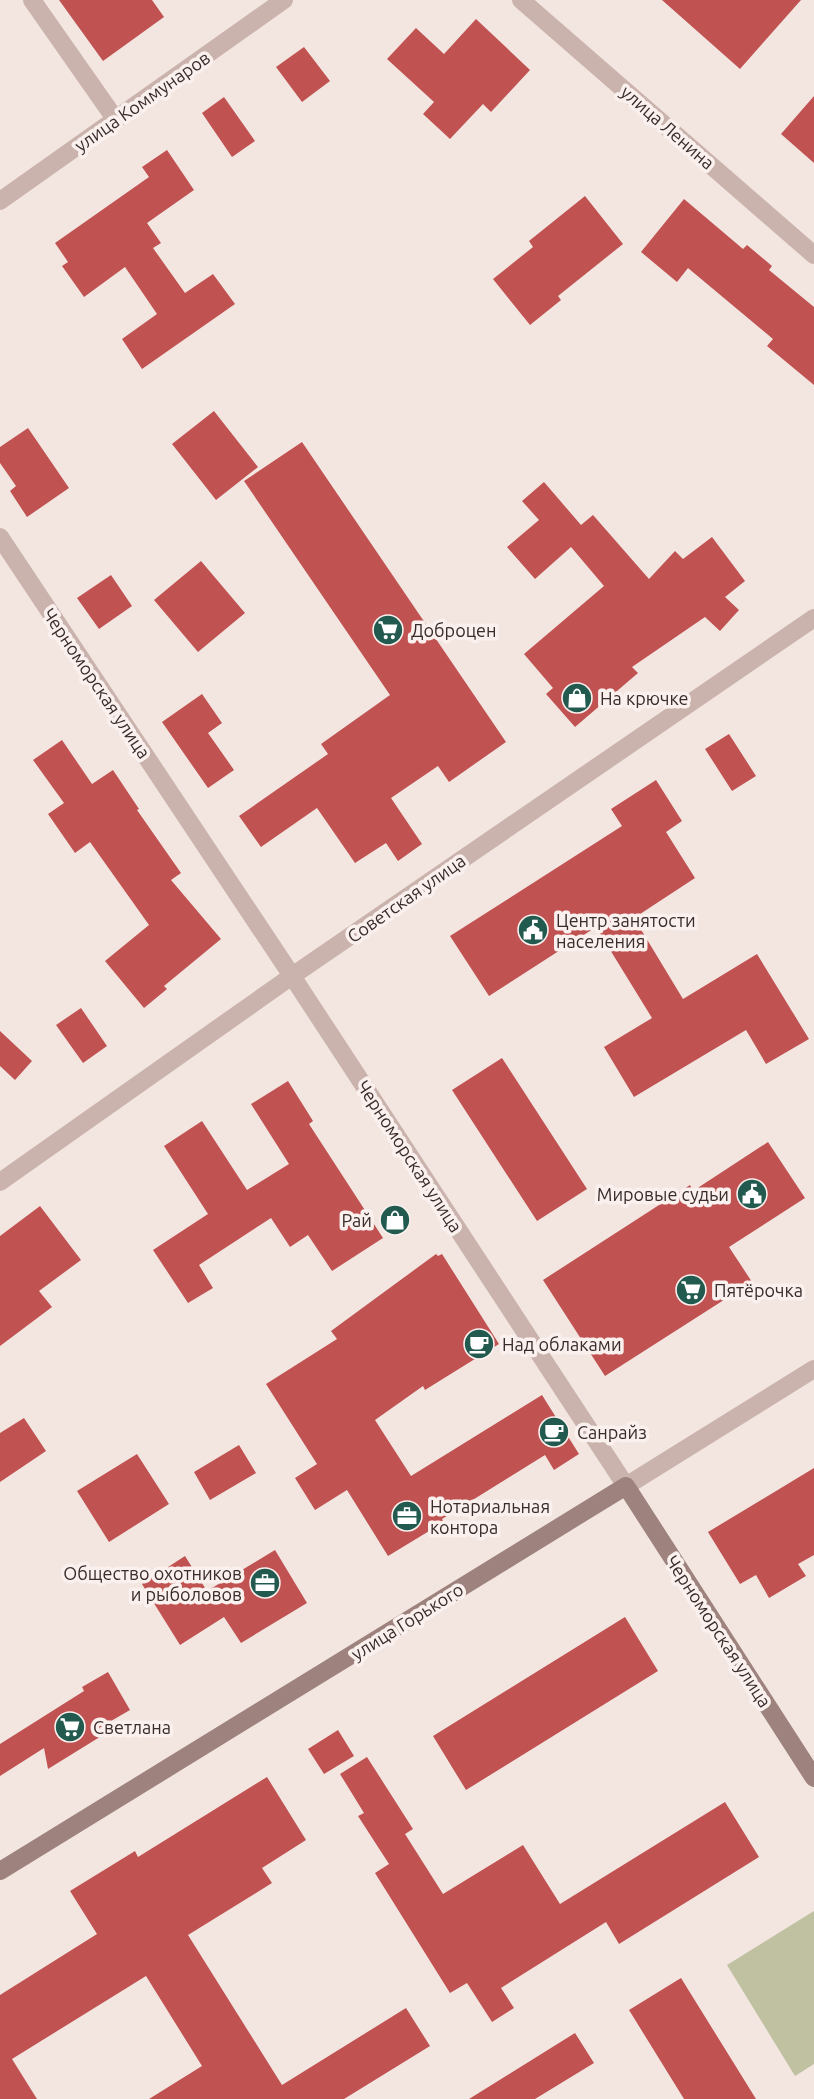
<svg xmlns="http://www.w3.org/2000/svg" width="814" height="2099" viewBox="0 0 814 2099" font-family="Ubuntu,sans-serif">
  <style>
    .garden { fill: #bfc1a1 }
    .building { fill: #c05252 }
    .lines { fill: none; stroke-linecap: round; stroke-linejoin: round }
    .service { stroke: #cbb3ad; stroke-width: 18 }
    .minor { stroke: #cbb3ad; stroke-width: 18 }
    .tertiary { stroke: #cbb3ad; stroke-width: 18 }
    .secondary { stroke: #9e827e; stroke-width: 18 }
    .labels { text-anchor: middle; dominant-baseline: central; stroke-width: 7; stroke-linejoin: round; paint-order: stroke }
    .street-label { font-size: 18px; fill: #392c2b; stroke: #faf1ee }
    .poi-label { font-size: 18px; fill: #392c2b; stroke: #faf1ee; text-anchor: start }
  </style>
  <rect width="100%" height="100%" fill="#f3e6e1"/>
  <path class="garden" d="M814,1911V2064L795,2076L727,1965Z"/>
  <path class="building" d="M59,0H152L164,17L103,61Z
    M662,0H801L740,69Z
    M476,19L530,70L491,112L483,104L450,139L423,114L434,102L387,59L416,28L444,54Z
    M304,47L330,81L302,102L276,67Z
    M814,96V163L781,134Z
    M224,97L255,141L232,157L202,113Z
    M167,150L194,190L147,223L161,243L153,248L185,293L213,274L235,304L142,369L122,339L157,314L125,267L84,297L62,266L68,262L55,243L149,177L142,167Z
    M585,196L623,244L558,296L561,300L530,325L493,279L533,247L529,241Z
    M684,199L743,249L747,245L772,266L769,270L814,307V385L767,346L773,339L688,268L677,282L641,252Z
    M214,411L258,467L216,500L172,444Z
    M28,428L69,488L27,517L10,491L16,486L0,463V447Z
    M302,442L506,742L449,782L438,766L391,798L422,844L398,861L386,843L355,863L317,808L261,847L239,816L328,754L321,744L390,695L244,481Z
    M544,482L581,525L593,515L649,579L675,551L683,559L712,537L745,581L725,597L739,610L720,631L705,617L632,667L638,673L575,727L546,694L553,688L524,654L604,586L571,547L535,579L507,547L539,520L522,501Z
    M201,561L245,613L198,652L154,600Z
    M111,575L132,606L99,629L77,598Z
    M202,694L222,723L208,733L234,770L208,788L162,722Z
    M729,734L756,776L732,791L705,749Z
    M62,740L92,784L113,770L139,809L137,810L181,873L171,880L221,939L164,986L167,989L144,1008L105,961L149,925L90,842L75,853L48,814L64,803L33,760Z
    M656,780L682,821L666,832L695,878L634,918L683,999L757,954L809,1039L766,1064L746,1030L634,1097L604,1047L652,1018L596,927L489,996L450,936L622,826L611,809Z
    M81,1008L107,1046L83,1063L56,1025Z
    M0,1031L32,1061L15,1080L0,1066Z
    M502,1058L587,1189L537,1221L452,1090Z
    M288,1081L313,1121L309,1124L383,1238L332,1271L308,1235L290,1247L271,1218L199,1265L213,1288L188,1303L153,1250L208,1214L164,1146L202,1121L247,1190L289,1164L251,1104Z
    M768,1142L805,1198L729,1247L752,1282L605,1376L543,1280L690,1185L693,1191Z
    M40,1206L81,1260L39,1291L52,1307L0,1346V1236Z
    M436,1254L438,1256L442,1254L499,1344L425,1390L423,1386L375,1420L411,1476L542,1395L579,1454L554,1470L545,1455L442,1519L444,1522L388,1556L347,1490L315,1510L295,1478L317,1464L266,1384L337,1339L331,1331Z
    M24,1418L46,1451L0,1482V1433Z
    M239,1445L256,1473L210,1500L194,1472Z
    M137,1454L169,1504L109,1542L77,1491Z
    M814,1468V1555L798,1564L806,1576L769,1598L756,1575L740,1584L708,1532Z
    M275,1550L307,1603L241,1643L224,1617L180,1645L142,1584L185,1556L207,1591Z
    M625,1617L658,1671L466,1790L433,1736Z
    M108,1672L130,1710L99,1728L103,1735L48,1769L44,1748L0,1776V1744L84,1691L82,1687Z
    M338,1730L354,1756L324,1774L308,1749Z
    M367,1757L413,1829L405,1834L443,1894L523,1845L560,1904L725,1802L759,1857L619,1944L606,1922L501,1988L514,2008L492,2022L467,1983L450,1993L375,1873L389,1864L358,1816L364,1813L340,1774Z
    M267,1777L306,1840L262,1868L272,1883L188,1935L282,2085L406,2008L430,2046L344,2099H149L202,2066L146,1976L12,2059L37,2099H0V1995L97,1934L70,1891L135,1851L138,1857Z
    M681,1978L756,2099H684L629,2010Z
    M575,2033L594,2063L535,2099H469Z"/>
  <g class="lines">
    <path class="service" d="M32,0L116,120"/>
    <path class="minor" d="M521,0L814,255
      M0,201L284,0
      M0,1182L292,976L814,618
      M626,1486L814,1369"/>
    <path class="tertiary" d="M0,537L292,976L626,1486"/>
    <path class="secondary" d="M0,1871L626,1486L814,1778"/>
  </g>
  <defs>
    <g id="supermarket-disc" transform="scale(1.575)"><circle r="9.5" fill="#225a4f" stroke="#faf1ee"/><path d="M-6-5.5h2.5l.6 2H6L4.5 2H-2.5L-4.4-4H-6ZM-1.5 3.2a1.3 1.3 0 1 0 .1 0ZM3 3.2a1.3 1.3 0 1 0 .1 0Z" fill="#fff"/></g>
    <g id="shop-disc" transform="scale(1.575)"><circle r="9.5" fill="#225a4f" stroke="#faf1ee"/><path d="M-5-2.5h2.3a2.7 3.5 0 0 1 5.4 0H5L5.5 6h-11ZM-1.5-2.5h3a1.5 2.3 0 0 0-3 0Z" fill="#fff"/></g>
    <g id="civic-disc" transform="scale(1.575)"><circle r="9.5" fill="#225a4f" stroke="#faf1ee"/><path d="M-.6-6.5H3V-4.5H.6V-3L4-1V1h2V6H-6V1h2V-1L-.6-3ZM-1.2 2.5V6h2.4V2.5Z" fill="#fff"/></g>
    <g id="cafe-disc" transform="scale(1.575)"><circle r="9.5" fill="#225a4f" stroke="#faf1ee"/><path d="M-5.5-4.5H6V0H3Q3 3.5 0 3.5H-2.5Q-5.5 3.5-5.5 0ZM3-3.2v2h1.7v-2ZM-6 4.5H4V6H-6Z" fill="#fff"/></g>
    <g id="office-disc" transform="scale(1.575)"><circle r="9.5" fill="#225a4f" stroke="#faf1ee"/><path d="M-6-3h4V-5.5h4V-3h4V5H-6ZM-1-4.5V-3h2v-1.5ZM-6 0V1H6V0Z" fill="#fff"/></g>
  </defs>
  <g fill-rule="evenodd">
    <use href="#supermarket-disc" x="388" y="630"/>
    <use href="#shop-disc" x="577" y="698"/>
    <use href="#civic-disc" x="533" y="930"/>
    <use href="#civic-disc" x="752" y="1194"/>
    <use href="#shop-disc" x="395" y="1220"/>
    <use href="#supermarket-disc" x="691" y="1290"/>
    <use href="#cafe-disc" x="479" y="1344"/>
    <use href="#cafe-disc" x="554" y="1432"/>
    <use href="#office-disc" x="407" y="1516"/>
    <use href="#office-disc" x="265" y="1583"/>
    <use href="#supermarket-disc" x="70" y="1727"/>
  </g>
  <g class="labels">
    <g class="street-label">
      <text transform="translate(142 101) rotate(-35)">улица Коммунаров</text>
      <text transform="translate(668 127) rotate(41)">улица Ленина</text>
      <text transform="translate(97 683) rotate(56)">Черноморская улица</text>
      <text transform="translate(406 898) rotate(-35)">Советская улица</text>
      <text transform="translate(410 1156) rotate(57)">Черноморская улица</text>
      <text transform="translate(407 1621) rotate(-32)">улица Горького</text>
      <text transform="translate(719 1631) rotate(57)">Черноморская улица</text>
    </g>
    <g class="poi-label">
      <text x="411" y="630">Доброцен</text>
      <text x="600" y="698">На крючке</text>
      <text x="556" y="920">Центр занятости<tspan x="556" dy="21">населения</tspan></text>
      <text x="729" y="1194" text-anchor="end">Мировые судьи</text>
      <text x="372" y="1220" text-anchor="end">Рай</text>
      <text x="714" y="1290">Пятёрочка</text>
      <text x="502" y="1344">Над облаками</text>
      <text x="577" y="1432">Санрайз</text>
      <text x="430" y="1506">Нотариальная<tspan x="430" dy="21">контора</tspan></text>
      <text x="242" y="1573" text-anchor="end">Общество охотников<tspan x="242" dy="21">и рыболовов</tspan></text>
      <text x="93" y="1727">Светлана</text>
    </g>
  </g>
</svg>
